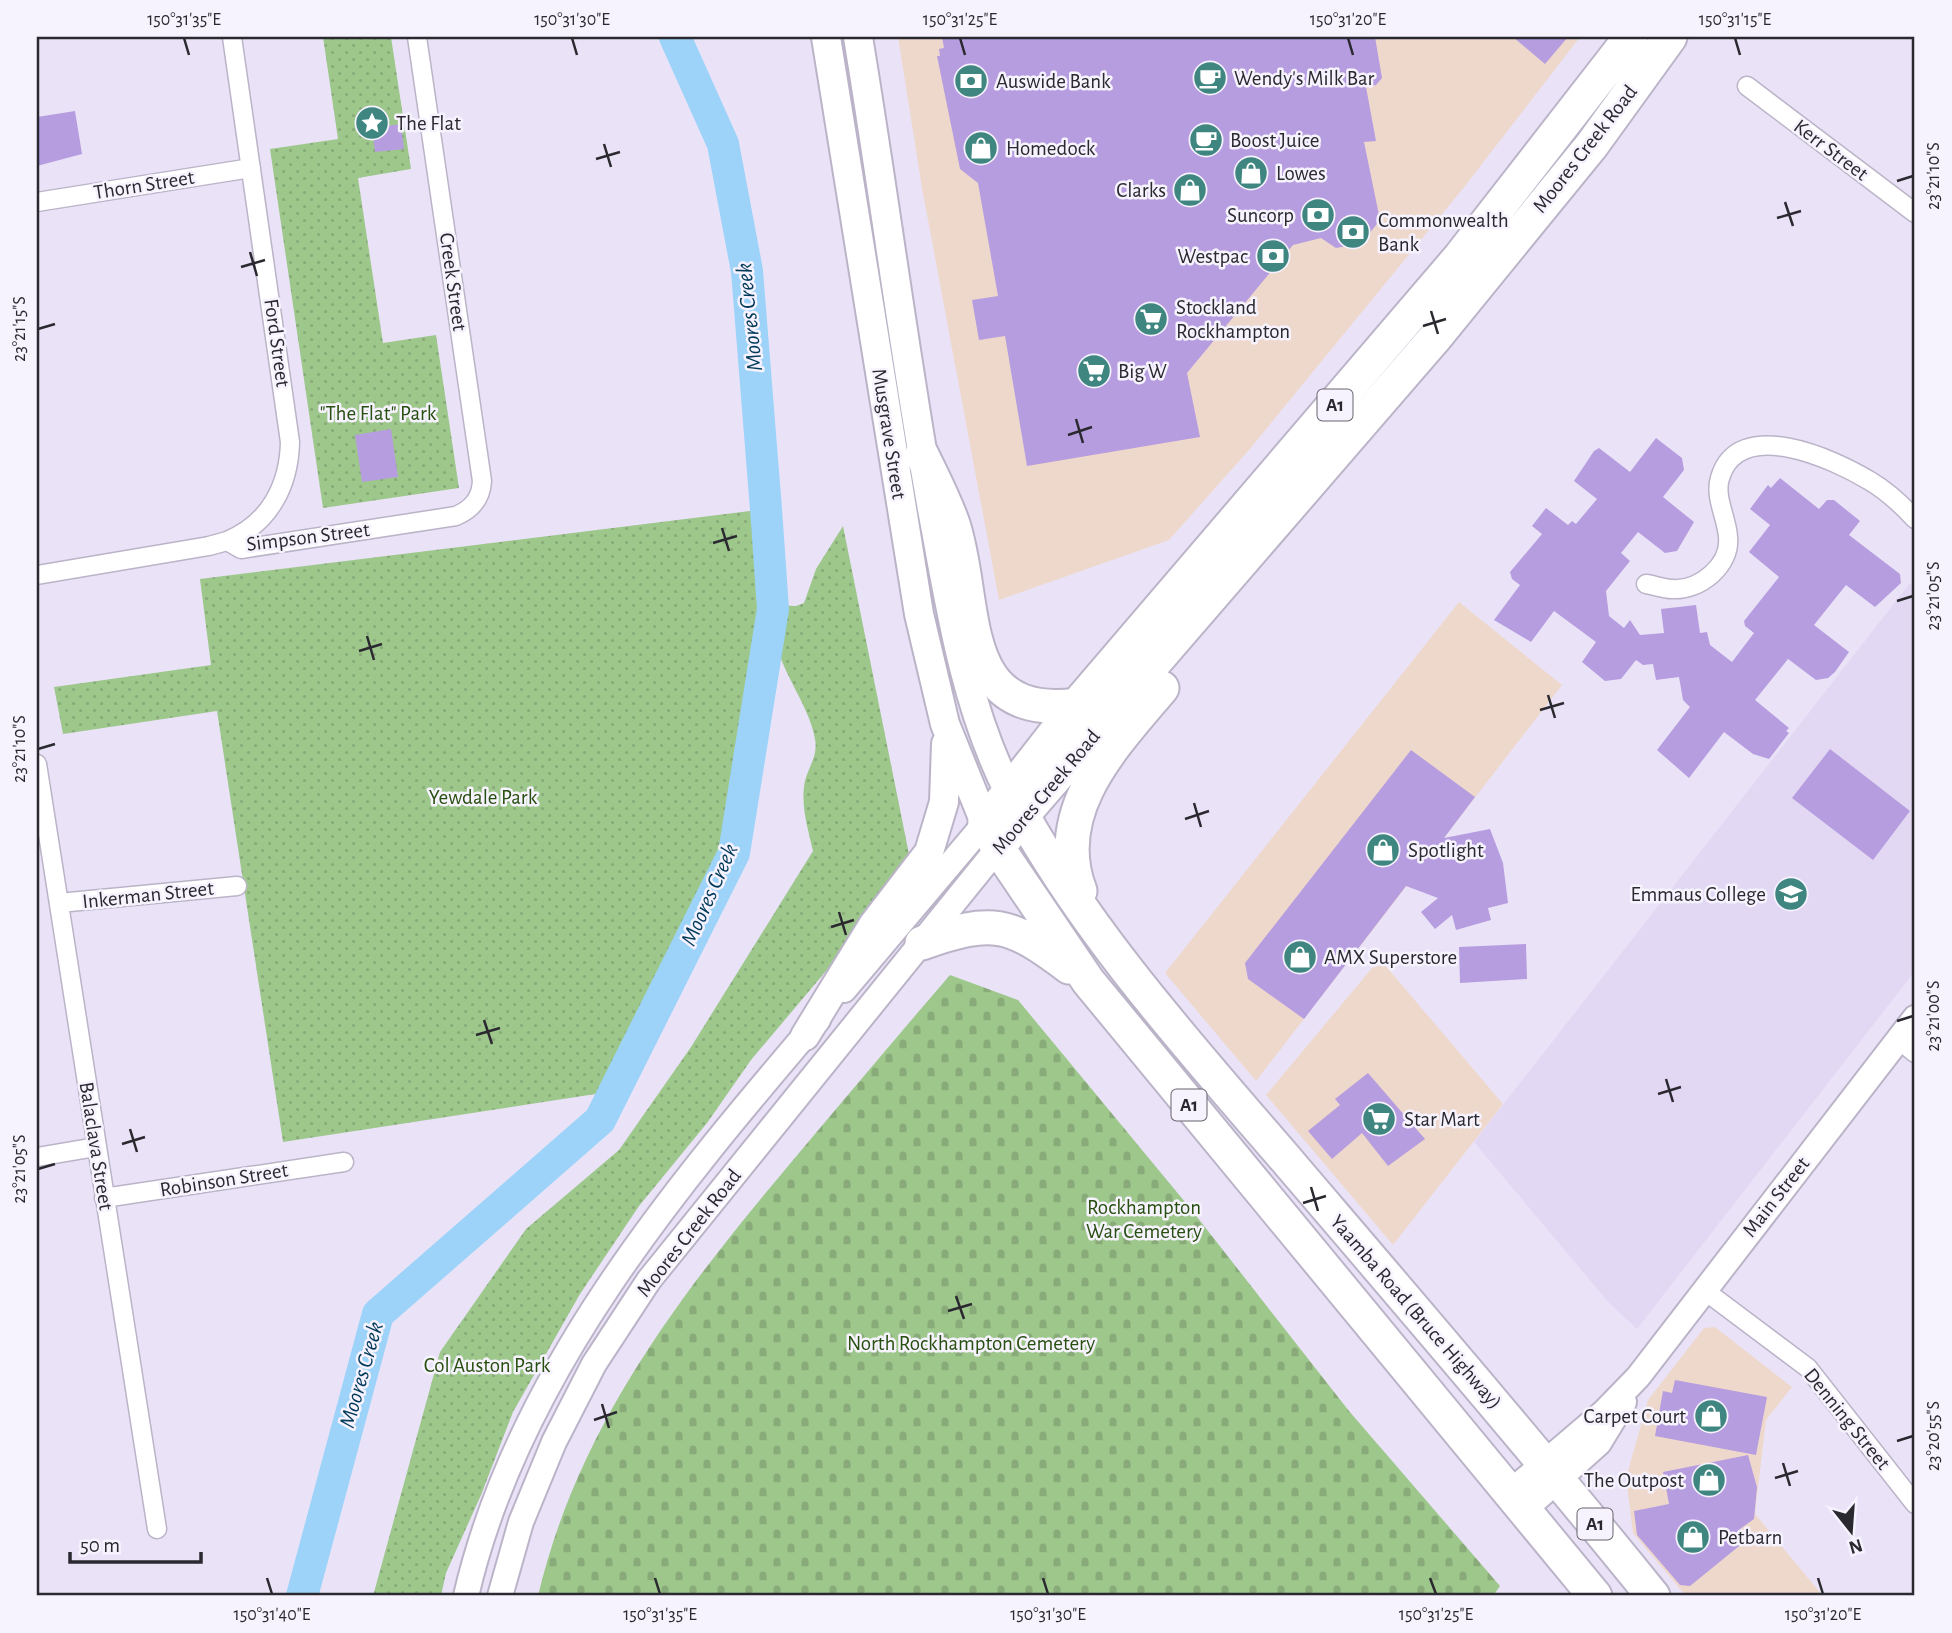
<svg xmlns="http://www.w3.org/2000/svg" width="1952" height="1633" viewBox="0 0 1952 1633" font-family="'Alegreya Sans',sans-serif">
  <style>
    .commercial { fill: #eed8cc }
    .built { fill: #e2d8f4 }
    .cemetery { fill: url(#cemetery-stones) }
    .park { fill: url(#park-dots) }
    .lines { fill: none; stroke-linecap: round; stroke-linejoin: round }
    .river { stroke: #9dd3f9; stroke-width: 32 }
    .building { fill: #b69ddf }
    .street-casing { stroke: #bbb4c8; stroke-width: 21 }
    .secondary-casing { stroke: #bbb4c8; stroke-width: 28 }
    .primary-casing { stroke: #bbb4c8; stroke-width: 32 }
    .highway-casing { stroke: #bbb4c8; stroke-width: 37 }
    .street { stroke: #fff; stroke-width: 18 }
    .secondary { stroke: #fff; stroke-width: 24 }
    .primary { stroke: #fff; stroke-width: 28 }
    .highway { stroke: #fff; stroke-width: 33 }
    .ticks { fill: none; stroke: #2b2930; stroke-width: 2.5 }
    .labels { text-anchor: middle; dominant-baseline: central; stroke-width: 5; stroke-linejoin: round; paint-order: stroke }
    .shield { fill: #f6f2fe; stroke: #68656e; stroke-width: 2 }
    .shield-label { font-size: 19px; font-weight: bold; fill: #2b2930 }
    .poi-label { font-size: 21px; fill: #2b2930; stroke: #f6f2fe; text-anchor: start }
    .street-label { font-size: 21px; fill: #2b2930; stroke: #f6f2fe }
    .park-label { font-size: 21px; fill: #274f0f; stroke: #f6f2fe }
    .water-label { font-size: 23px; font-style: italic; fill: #003a59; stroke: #f6f2fe }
    .neatline { fill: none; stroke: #2b2930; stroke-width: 2.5 }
    .ticks-label { font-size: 18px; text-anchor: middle; fill: #2b2930 }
  </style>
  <defs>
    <pattern id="cemetery-stones" width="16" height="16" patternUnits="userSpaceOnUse" patternTransform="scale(1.75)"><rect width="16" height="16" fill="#9ec78c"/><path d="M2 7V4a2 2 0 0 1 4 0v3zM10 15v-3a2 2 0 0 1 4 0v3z" fill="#88ab79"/></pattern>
    <pattern id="park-dots" width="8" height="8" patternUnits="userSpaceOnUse" patternTransform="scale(1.75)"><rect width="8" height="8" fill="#9ec78c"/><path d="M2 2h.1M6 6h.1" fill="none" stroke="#88ab79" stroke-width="1.8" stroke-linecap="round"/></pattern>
  </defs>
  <rect width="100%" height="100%" fill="#eae3f8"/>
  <path class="commercial" d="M898,37H1580L1465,186L1249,450L1169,540L999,600L922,188Z
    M1459,602L1562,685L1256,1081L1165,973Z
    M1384,964L1503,1104L1393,1245L1266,1095L1372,968Z
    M1715,1327L1792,1387L1766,1420L1755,1514L1823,1596H1686L1633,1533L1626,1478L1648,1400L1704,1328Z"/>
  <path class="built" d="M1910,583L1915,587V971L1637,1329L1609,1303L1474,1142Z"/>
  <path class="cemetery" d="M950,975L1018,1000L1190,1208L1349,1411L1500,1586L1493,1596H538C579,1422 686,1287 799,1153C849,1094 899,1034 950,975Z"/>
  <path class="park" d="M323,37H391L411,169L358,178L383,343L436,335L459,488L323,508L270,149L338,139Z
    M766,509L773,609L734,853L615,1091L283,1142L217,711L63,734L54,687L211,665L200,579Z
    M843,526L912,869L751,1060L707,1123L639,1206L580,1294L513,1412L481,1495L446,1573L441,1596H373L440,1352L526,1229L619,1150L691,1047L813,851C808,829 800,804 805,781C809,765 818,757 815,739C808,696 762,654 777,605L796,606L804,603L816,569Z"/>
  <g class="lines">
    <path class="river" d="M302,1596L378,1314L600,1120L734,853L773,609L766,509L747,271L723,144L675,37"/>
  </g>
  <path class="building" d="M942,37H1375L1382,78L1376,85L1366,87L1376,141L1364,142L1380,220L1362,243L1336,248L1321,238L1293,245L1187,373L1200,437L1027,466L1005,336L979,340L972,300L998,296L978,183L960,169L937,56H940L939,49L944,48Z
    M1513,37H1568L1545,64Z
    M75,111L82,154L37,166V117Z
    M401,124L404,149L375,152L372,128Z
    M391,429L398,477L362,482L355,435Z
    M1656,438L1682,458L1684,470L1663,497L1694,522L1677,551L1665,553L1638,532L1621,553L1630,561L1606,591L1609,616L1624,628L1630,620L1640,635L1664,633L1661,609L1696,605L1700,633L1707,632L1710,645L1732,662L1754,633L1745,626L1744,621L1779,577L1749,552L1770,525L1750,509L1768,485L1771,488L1780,478L1819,509L1827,500H1834L1860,521L1849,535L1900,574L1901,583L1875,607L1846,585L1814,625L1849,652L1835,672L1828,678L1816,680L1788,659L1755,700L1789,728L1786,731L1789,733L1769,759L1753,754L1724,732L1689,778L1657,750L1690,707L1683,700L1679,677L1656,680L1653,664L1643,665L1636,660L1621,679L1605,681L1582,662L1596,642L1554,611L1531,642L1494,620L1520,585L1512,579L1510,572L1542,534L1532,526L1546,508L1568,525L1572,521L1576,524L1597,499L1574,481L1594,451L1599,448L1630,472Z
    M1830,749L1910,811L1873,860L1792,798Z
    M1411,750L1475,797L1444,838L1490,829L1503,863L1508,903L1488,908L1491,920L1456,930L1452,915L1435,929L1421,912L1438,898L1406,886L1304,1019L1248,979L1245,963Z
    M1526,944L1527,979L1460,983L1459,947Z
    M1368,1073L1425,1139L1388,1166L1362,1133L1332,1159L1308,1131L1340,1105L1335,1099Z
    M1675,1380L1767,1397L1756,1455L1655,1436L1663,1391L1672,1393Z
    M1748,1455L1757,1487L1754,1519L1740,1529L1749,1538L1690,1586L1680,1585L1637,1535L1634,1511L1669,1504L1663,1472Z"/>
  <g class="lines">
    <g class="street-casing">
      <path id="street" d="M1747,86L1915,213
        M37,202L251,168
        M227,541C269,524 289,486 290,442L232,37
        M37,575L209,546L227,541L241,549L456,516C472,509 481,499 482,481L417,37
        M1646,584C1654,585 1663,589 1672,589C1700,591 1731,565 1728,537C1727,518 1714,497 1720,478C1738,415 1834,459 1870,481C1887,491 1901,504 1915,519
        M37,764L157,1529
        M59,903L237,886
        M1899,1040L1915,1053
        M37,1157L96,1147
        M104,1198L344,1162
        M1704,1290L1808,1368L1915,1504"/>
    </g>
    <g class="secondary-casing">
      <path id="secondary" d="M844,990L985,823
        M1508,1494L1603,1413L1638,1377L1915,1018
        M1523,1511L1599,1443L1624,1402
        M466,1596C517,1375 674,1189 818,1020
        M500,1596L521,1522L554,1442L594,1364L649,1280L998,848"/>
    </g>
    <g class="primary-casing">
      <path id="primary" d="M826,37L919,614L945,724L985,823
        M858,37C884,194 904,352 932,509C950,605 964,702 1008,790
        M805,1036L873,925L929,852L944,802L946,744"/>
    </g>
    <g class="highway-casing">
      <path id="highway" d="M922,455C933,478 945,501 953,524C979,602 954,721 1077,705
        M1013,798C1084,931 1192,1050 1290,1164C1412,1307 1535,1450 1653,1596
        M998,848L1022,816L1434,339L1592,145L1670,37
        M1080,891C1049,811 1114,745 1162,688
        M922,943C993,918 1009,922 1069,967
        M1595,1596L1088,981L998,848L985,823L1077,705L1460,257L1631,37"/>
    </g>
    <use href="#street" class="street"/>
    <use href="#secondary" class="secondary"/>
    <use href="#primary" class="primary"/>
    <use href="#highway" class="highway"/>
  </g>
  <path class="ticks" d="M184,38L189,55M572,38L577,55M960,38L965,55M1348,38L1353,55M1735,38L1740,55M604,144L611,167M596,159L620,152M1897,181L1913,176M1785,202L1793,226M1777,218L1801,211M250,252L257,276M241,267L265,260M1431,311L1438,334M1423,326L1446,319M38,329L55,324M1076,419L1083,443M1068,435L1092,427M722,528L729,551M713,543L737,536M1897,601L1913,596M367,636L374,660M359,651L382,644M1548,695L1555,718M1540,710L1564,703M38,749L55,744M1194,803L1201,827M1185,819L1209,811M839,912L846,935M831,927L854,920M484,1020L492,1044M1897,1021L1913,1016M476,1035L500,1028M1666,1079L1673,1102M1658,1094L1681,1087M130,1129L137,1152M122,1144L145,1137M38,1169L55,1164M1311,1187L1318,1211M1303,1203L1326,1196M956,1296L964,1319M948,1311L972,1304M602,1404L609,1428M594,1420L617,1412M1897,1441L1913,1436M1783,1463L1790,1486M1775,1478L1798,1471M267,1578L272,1594M655,1578L660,1594M1043,1578L1048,1594M1430,1578L1436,1594M1818,1578L1823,1594"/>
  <defs>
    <g id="cafe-disc" transform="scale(1.75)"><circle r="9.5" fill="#3f8681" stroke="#f6f2fe"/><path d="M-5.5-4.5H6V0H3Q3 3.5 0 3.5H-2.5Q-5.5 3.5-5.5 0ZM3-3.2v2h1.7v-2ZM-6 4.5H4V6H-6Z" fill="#fff"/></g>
    <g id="bank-disc" transform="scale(1.75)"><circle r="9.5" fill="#3f8681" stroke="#f6f2fe"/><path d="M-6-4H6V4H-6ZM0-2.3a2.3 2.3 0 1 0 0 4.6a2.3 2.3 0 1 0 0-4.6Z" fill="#fff"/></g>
    <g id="sight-disc" transform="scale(1.75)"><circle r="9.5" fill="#3f8681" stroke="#f6f2fe"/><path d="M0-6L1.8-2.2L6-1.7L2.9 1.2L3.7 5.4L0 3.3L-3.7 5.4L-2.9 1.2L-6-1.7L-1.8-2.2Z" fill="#fff"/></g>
    <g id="shop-disc" transform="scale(1.75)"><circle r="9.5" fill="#3f8681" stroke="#f6f2fe"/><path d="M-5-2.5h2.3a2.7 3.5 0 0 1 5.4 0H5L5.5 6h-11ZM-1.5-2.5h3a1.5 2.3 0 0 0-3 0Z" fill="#fff"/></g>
    <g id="supermarket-disc" transform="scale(1.75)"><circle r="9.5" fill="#3f8681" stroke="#f6f2fe"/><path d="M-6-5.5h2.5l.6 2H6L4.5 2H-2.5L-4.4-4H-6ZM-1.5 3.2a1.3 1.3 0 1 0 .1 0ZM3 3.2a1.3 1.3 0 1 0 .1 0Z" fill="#fff"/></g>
    <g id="school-disc" transform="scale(1.75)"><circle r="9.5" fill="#3f8681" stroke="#f6f2fe"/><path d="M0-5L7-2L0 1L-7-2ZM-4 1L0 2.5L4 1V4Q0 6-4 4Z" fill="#fff"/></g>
  </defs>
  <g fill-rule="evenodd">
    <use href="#cafe-disc" x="1210" y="78"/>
    <use href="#bank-disc" x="971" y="81"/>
    <use href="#sight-disc" x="372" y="123"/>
    <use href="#cafe-disc" x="1206" y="140"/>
    <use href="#shop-disc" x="981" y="148"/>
    <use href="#shop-disc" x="1251" y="173"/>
    <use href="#shop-disc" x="1190" y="190"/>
    <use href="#bank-disc" x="1318" y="215"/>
    <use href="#bank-disc" x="1353" y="232"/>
    <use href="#bank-disc" x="1273" y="256"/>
    <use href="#supermarket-disc" x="1151" y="319"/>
    <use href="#supermarket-disc" x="1094" y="371"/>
    <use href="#shop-disc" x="1383" y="850"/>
    <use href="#school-disc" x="1791" y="894"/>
    <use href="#shop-disc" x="1300" y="957"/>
    <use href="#supermarket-disc" x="1379" y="1119"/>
    <use href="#shop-disc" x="1711" y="1416"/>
    <use href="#shop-disc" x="1709" y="1480"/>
    <use href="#shop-disc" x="1693" y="1537"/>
  </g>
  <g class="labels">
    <g class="shield">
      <rect x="1317.5" y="389.5" width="35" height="31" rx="5"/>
      <rect x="1171.5" y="1089.5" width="35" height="31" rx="5"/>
      <rect x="1577.5" y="1508.5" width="35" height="31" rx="5"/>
    </g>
    <g class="shield-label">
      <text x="1335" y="405">A1</text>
      <text x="1189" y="1105">A1</text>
      <text x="1595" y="1524">A1</text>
    </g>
    <g class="poi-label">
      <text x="1234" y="78">Wendy's Milk Bar</text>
      <text x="996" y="81">Auswide Bank</text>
      <text x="396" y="123">The Flat</text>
      <text x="1230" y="140">Boost Juice</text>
      <text x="1006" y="148">Homedock</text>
      <text x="1276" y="173">Lowes</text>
      <text x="1166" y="190" text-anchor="end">Clarks</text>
      <text x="1294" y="215" text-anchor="end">Suncorp</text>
      <text x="1378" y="220">Commonwealth<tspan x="1378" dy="24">Bank</tspan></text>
      <text x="1248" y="256" text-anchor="end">Westpac</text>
      <text x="1176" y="307">Stockland<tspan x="1176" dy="24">Rockhampton</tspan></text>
      <text x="1118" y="371">Big W</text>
      <text x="1408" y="850">Spotlight</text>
      <text x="1766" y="894" text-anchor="end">Emmaus College</text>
      <text x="1324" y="957">AMX Superstore</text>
      <text x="1404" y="1119">Star Mart</text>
      <text x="1686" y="1416" text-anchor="end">Carpet Court</text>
      <text x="1684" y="1480" text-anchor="end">The Outpost</text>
      <text x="1718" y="1537">Petbarn</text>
    </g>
    <g class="street-label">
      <text transform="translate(1585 149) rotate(-52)">Moores Creek Road</text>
      <text transform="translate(1831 150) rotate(37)">Kerr Street</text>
      <text transform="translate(144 185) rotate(-9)">Thorn Street</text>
      <text transform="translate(453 282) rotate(82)">Creek Street</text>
      <text transform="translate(277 343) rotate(82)">Ford Street</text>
      <text transform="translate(889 434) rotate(81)">Musgrave Street</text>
      <text transform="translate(308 537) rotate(-7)">Simpson Street</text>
      <text transform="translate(1046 792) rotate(-50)">Moores Creek Road</text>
      <text transform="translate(148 895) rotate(-6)">Inkerman Street</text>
      <text transform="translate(96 1146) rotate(81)">Balaclava Street</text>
      <text transform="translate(224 1180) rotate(-9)">Robinson Street</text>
      <text transform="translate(1776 1197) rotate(-52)">Main Street</text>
      <text transform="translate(689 1233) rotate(-52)">Moores Creek Road</text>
      <text transform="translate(1416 1312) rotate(49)">Yaamba Road (Bruce Highway)</text>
      <text transform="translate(1847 1419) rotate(51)">Denning Street</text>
    </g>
    <g class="park-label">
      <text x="378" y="413">"The Flat" Park</text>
      <text x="483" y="797">Yewdale Park</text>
      <text x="1144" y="1207">Rockhampton<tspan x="1144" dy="24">War Cemetery</tspan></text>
      <text x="971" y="1343">North Rockhampton Cemetery</text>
      <text x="487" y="1365">Col Auston Park</text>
    </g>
    <g class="water-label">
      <text transform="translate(750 317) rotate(-96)">Moores Creek</text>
      <text transform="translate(710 895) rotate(-66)">Moores Creek</text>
      <text transform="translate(362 1375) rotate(-74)">Moores Creek</text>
    </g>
  </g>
  <rect width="1952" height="1633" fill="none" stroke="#f6f2fe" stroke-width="77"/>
  <g transform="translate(1851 1531) rotate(163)" stroke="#f6f2fe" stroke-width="5" paint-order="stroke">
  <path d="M0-5L12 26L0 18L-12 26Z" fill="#2b2930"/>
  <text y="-10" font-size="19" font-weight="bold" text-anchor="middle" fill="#2b2930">N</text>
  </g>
  <path d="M70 1552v10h131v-10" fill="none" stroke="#2b2930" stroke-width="3.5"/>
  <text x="80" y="1552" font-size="21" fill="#2b2930" stroke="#f6f2fe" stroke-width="5" paint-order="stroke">50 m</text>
  <rect x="38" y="38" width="1875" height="1556" class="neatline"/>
  <g class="ticks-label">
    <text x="184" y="25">150°31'35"E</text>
    <text x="572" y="25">150°31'30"E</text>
    <text x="960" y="25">150°31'25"E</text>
    <text x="1348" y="25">150°31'20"E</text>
    <text x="1735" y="25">150°31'15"E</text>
    <text transform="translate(1933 176) rotate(-90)" y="6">23°21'10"S</text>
    <text transform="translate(19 329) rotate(-90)" y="6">23°21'15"S</text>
    <text transform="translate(1933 596) rotate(-90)" y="6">23°21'05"S</text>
    <text transform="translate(19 749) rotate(-90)" y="6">23°21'10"S</text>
    <text transform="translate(1933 1016) rotate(-90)" y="6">23°21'00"S</text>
    <text transform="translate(19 1169) rotate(-90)" y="6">23°21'05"S</text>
    <text transform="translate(1933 1436) rotate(-90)" y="6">23°20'55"S</text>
    <text x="272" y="1620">150°31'40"E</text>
    <text x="660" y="1620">150°31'35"E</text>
    <text x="1048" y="1620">150°31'30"E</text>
    <text x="1436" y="1620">150°31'25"E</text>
    <text x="1823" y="1620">150°31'20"E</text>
  </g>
</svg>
